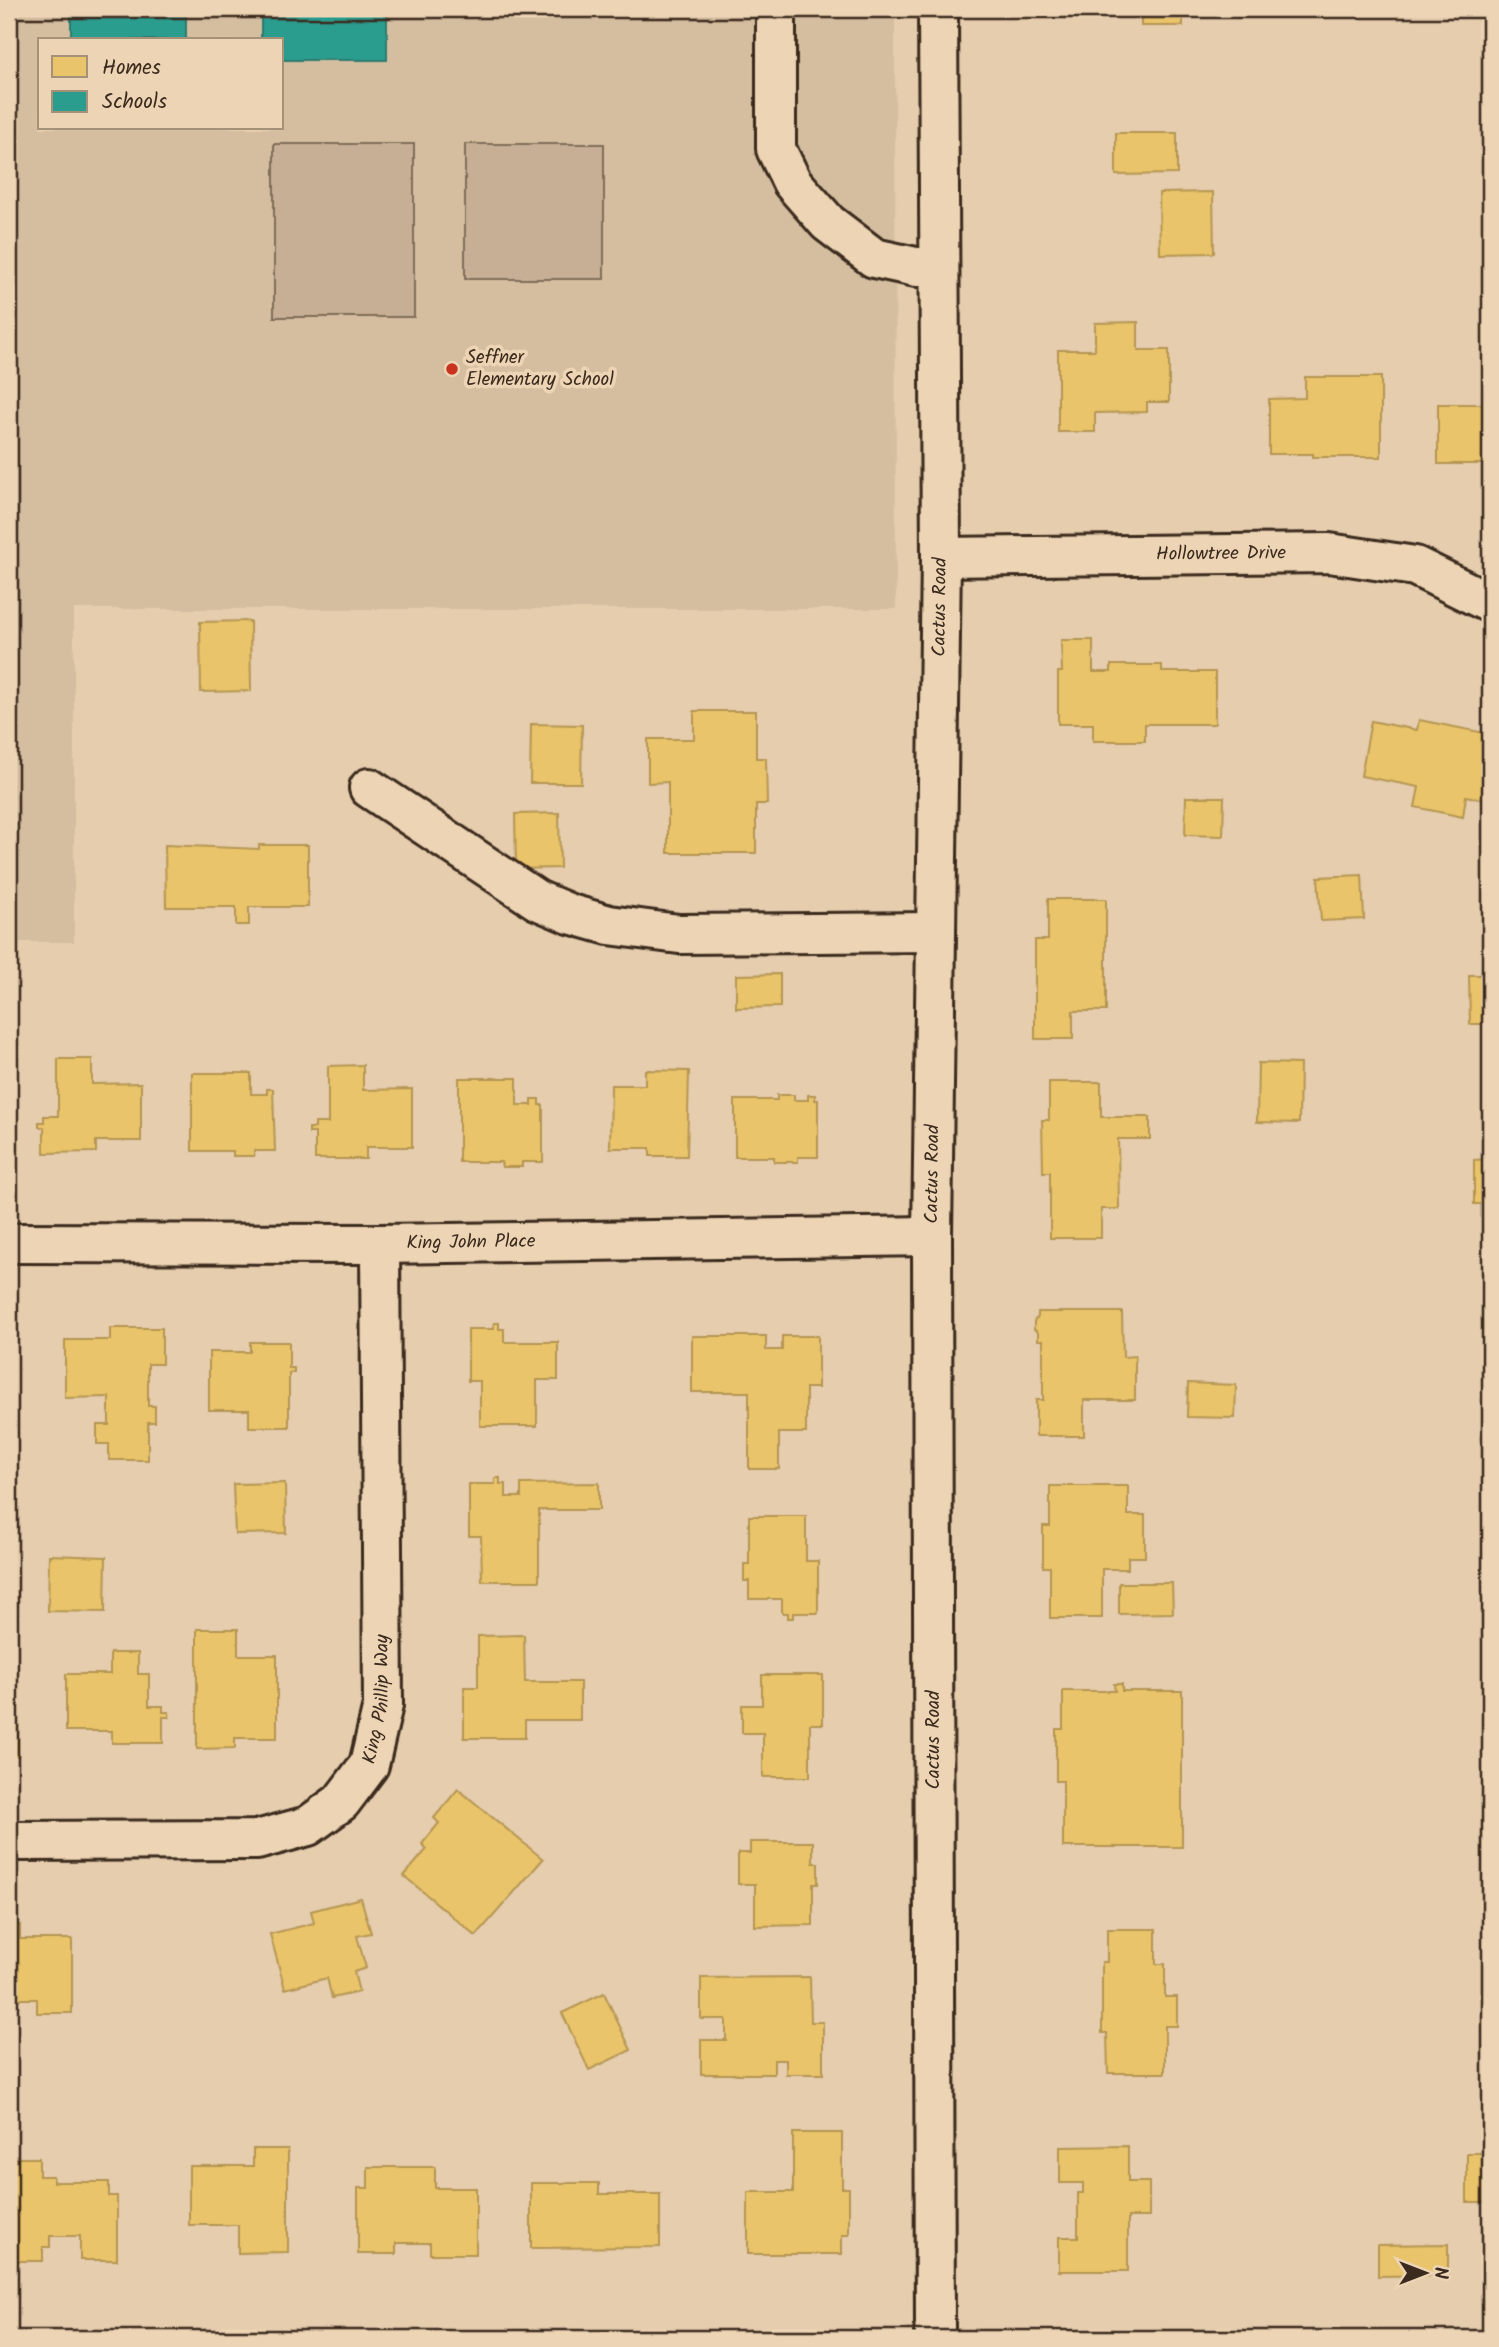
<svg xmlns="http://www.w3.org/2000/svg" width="1499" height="2347" viewBox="0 0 1499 2347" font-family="Kalam,sans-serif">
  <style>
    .built { fill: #d5bea0; fill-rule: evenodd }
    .green { fill: #c6af94; stroke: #806c59; stroke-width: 2 }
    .homes { fill: #e9c46a; stroke: #b59653; stroke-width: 2 }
    .schools { fill: #2a9d8f; stroke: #2f7a6d; stroke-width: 2 }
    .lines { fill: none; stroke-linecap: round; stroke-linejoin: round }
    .minor-casing { stroke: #3b2a1e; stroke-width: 44 }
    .minor { stroke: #ecd4b4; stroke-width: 38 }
    .poi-dot { fill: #c8321e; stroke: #ecd4b4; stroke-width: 2.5 }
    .labels { text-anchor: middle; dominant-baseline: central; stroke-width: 7; stroke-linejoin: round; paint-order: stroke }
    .poi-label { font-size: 19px; fill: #3b2a1e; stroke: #ecd4b4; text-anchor: start }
    .street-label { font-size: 19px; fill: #3b2a1e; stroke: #ecd4b4 }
  </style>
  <rect width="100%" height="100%" fill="#e5cdae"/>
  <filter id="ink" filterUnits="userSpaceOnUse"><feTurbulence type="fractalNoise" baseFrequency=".0143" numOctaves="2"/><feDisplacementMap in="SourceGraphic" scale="14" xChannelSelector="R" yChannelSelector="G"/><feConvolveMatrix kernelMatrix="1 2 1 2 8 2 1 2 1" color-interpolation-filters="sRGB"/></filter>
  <g filter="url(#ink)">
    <path class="built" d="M9,9H895L896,609H74V942H9ZM40,40H282V128H40Z"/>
    <path class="green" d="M274,144H414V317H274Z
      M465,144H604V279H465Z"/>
    <path class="homes" d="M1141,9H1183V26H1141Z
      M1116,133H1177V174L1116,175Z
      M1213,192L1214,253L1160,254L1159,193Z
      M1138,322V350H1169V402H1147V412L1095,413V432H1058V350H1095V323Z
      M1305,377H1381V457H1313V454H1269V399L1305,398Z
      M1438,404H1490V464H1438Z
      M250,621L251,691L201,692L200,622Z
      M1061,640H1093V672H1111V665H1162V672H1215V724H1145V741H1093V724H1058V672H1062Z
      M694,711H756V758H766L767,804H756V853H668V782L648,783V739H694Z
      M1419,720L1490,734V801L1466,796L1463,817L1415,807L1419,787L1361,776L1371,721L1417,730Z
      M531,724L582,725L581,783H530Z
      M1186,797H1224L1223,836L1185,835Z
      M559,813L560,868L516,869L515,814Z
      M165,845L259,849V845H308V907H249V925H236V907H166Z
      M1362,875L1364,919L1321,921L1318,877Z
      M1048,899H1106V1011H1073V1039H1035V940H1048Z
      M780,974V1007L736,1008V975Z
      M1469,975H1490V1024H1470Z
      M58,1059H92V1084L141,1083V1141H96V1152L44,1153V1127H39V1122H44V1116H58Z
      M1258,1063L1300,1064L1299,1123L1257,1122Z
      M363,1065V1090L412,1089V1147H366V1159H315V1133H309V1128H315V1123H328V1066Z
      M645,1070L689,1071L687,1156H650V1148H610L611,1085H645Z
      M192,1073H251V1094H267V1089H273L275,1151H254V1156H233V1151H192Z
      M459,1078H517V1105H532V1099H539V1105H543V1162H522V1167H502L501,1162H459Z
      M1049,1082H1101V1117H1150V1139H1118L1119,1209H1101V1238H1050V1172H1043L1042,1120H1049Z
      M777,1095H794V1100H808V1095H815V1100H818V1157H798V1162H774V1157H735V1100H777Z
      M1490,1159V1204H1474V1160Z
      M1038,1312H1122L1123,1357L1135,1356V1400H1084V1436H1036V1400H1043V1340H1038V1333L1034,1329V1321L1038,1317Z
      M494,1323H499V1329H504V1342H558V1380H537V1426H480V1381H468V1329H494Z
      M110,1328H162V1364H148V1406H155V1422H148V1460H109V1444H97V1425H109V1397L65,1398V1340H110Z
      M692,1336H766V1350H782V1336H818V1388H806V1433H779V1469H749V1392H692Z
      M9,1339H12V1396H9Z
      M250,1342H289V1368H294V1373H289V1427H249V1410H209V1352H250Z
      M1188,1383L1236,1385L1235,1418L1187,1417Z
      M495,1478H500V1484H506V1497H521V1484L599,1483V1510H539V1581H482L481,1536H469V1484H495Z
      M285,1483L286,1533L235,1534L233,1484Z
      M1050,1486H1128V1515H1145V1557H1128V1569H1102V1618H1050V1567H1043V1526H1050Z
      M749,1516H806V1561H818V1613H793V1618H788V1613H782V1599H749V1581H744V1564H749Z
      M49,1555L106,1557L105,1612L48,1611Z
      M1119,1583H1172L1173,1613L1119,1614Z
      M197,1629H238V1655H277V1738H235V1748L197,1749Z
      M524,1635L525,1682H580V1720H525V1738H464V1687H478V1636Z
      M110,1653H138V1674H149V1706H163V1712H169V1717H163V1743H112V1731H66V1674H110Z
      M762,1675H823V1724H810V1777H763V1733H742V1705H762Z
      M1114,1684H1122V1691H1182V1847H1063V1781H1056V1729H1063V1691H1115Z
      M9,1695H18V1756H9Z
      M458,1789L543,1859L476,1936L404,1876L427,1849L422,1844L439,1823L434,1818Z
      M1486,1794H1490V1873H1486Z
      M750,1842H813V1863H818V1884H813V1925L755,1926V1884H738V1853H750Z
      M361,1898L371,1933L357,1936L366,1968L354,1972L359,1992L332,1998L327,1978L285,1989L270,1934L314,1923L311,1911Z
      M9,1925H20V1939H72V2013H37V1999H9Z
      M1107,1929H1156V1964H1165V1997H1177V2026H1165V2073H1108L1107,2033H1102V1962H1107Z
      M810,1977L811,2022H823V2074H786V2060H774V2074H701V2040H726V2019H701V1978Z
      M604,1993L631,2050L589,2070L562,2013Z
      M793,2133H842V2188H849V2235H842V2254H748V2192H793Z
      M1128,2146V2182H1149V2217H1128V2271H1059V2237H1078V2193H1083V2183H1060V2147Z
      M253,2149H288V2252L238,2253V2225H189V2166H253Z
      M1467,2153H1490V2202H1467Z
      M10,2158H39V2176H53V2182H109V2196H117V2260H80V2236H50V2247H43V2261H10Z
      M368,2167H435V2188H476V2254H430V2243H396V2254H358V2188H368Z
      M531,2183H599V2194H660V2247L531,2248Z
      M1448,2244V2275L1378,2276V2245Z"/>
    <path class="schools" d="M71,9H186V40H71Z
      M261,9H387V60H282V40H261Z"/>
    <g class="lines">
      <g class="minor-casing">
        <g id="minor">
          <path d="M776,9V149L792,182L828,223L874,258L916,267H939"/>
          <path id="s1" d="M941,557L1329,553L1415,566L1490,603"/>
          <path d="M369,788L537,900L570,914L609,925L679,934L936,932"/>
          <path id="s2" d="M9,1243L380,1244L932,1236"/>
          <path id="s3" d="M9,1841L257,1840L308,1826L341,1802L369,1765L383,1705L380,1244"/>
          <path id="s4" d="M935,2338L932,1236L941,557L938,9"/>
        </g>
      </g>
      <use href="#minor" class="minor"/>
    </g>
  </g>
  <circle class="poi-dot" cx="452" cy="369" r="7"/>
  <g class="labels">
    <g class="poi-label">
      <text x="466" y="358">Seffner<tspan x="466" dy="22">Elementary School</tspan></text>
    </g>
    <g class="street-label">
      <text stroke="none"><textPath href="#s1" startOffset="280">Hollowtree Drive</textPath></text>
      <text stroke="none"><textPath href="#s4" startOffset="1731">Cactus Road</textPath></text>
      <text stroke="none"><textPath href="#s4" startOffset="1164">Cactus Road</textPath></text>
      <text stroke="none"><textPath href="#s2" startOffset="462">King John Place</textPath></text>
      <text stroke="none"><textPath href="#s3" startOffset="455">King Phillip Way</textPath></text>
      <text transform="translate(934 1740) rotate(-90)">Cactus Road</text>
    </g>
  </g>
  <rect width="1499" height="2347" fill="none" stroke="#ecd4b4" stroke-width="35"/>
  <rect x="18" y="18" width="1464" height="2312" fill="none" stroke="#3b2a1e" stroke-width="2.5" filter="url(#ink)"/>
  <rect x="38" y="38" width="245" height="91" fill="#ecd4b4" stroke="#a59078" stroke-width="2"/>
  <rect x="52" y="56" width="35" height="21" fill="#e9c46a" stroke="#a59078" stroke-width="2"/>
  <text x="102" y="74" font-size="21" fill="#3b2a1e">Homes</text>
  <rect x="52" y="91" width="35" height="21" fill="#2a9d8f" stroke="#a59078" stroke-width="2"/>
  <text x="102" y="108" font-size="21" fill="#3b2a1e">Schools</text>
  <g transform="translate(1425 2273) rotate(90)" stroke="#ecd4b4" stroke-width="5" paint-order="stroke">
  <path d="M0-5L12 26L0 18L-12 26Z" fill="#3b2a1e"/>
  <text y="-10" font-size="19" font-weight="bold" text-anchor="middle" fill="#3b2a1e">N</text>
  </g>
</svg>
